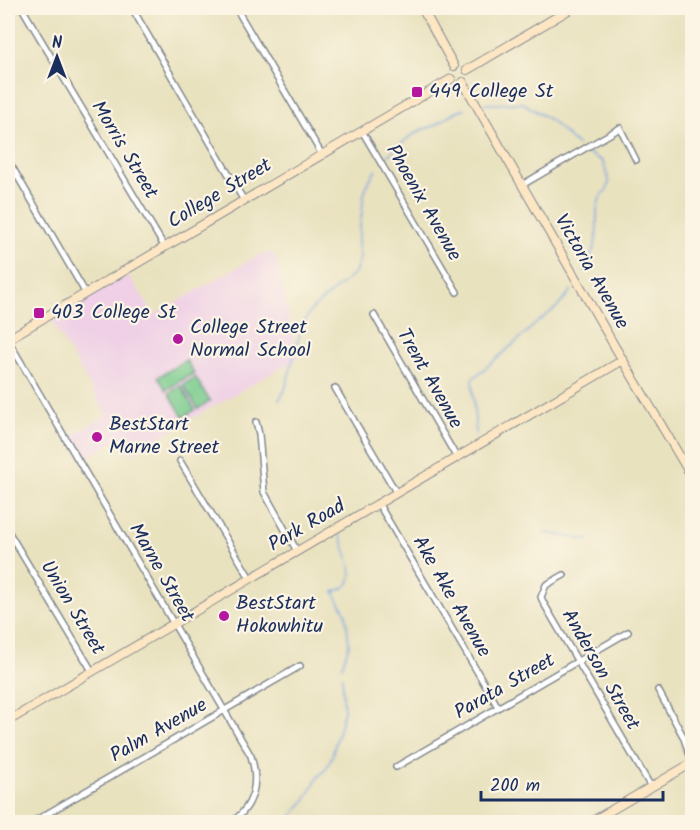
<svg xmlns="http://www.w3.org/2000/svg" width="700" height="830" viewBox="0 0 700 830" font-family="Kalam,sans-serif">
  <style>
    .built { fill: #efd0e6 }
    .green { fill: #77ca8c; stroke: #497c75; stroke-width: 1.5 }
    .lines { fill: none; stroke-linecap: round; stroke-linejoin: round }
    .stream { stroke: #76a4df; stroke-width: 1.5 }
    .street-casing { stroke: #82888e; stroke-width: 8 }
    .secondary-casing { stroke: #82888e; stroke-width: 10 }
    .street { stroke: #fff; stroke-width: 5 }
    .secondary { stroke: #fce6c4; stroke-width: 8 }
    .poi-dot { fill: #b5179e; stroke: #fcf5e5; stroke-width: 2 }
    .labels { text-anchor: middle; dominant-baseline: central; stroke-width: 4.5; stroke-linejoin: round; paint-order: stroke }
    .poi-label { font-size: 20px; fill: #1b2f5e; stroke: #fcf5e5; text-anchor: start }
    .street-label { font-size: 20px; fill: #1b2f5e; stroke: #fcf5e5 }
  </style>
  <rect width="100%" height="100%" fill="#fcf5e5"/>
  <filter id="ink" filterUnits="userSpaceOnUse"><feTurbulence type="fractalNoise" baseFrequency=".0167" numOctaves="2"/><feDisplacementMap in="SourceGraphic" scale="12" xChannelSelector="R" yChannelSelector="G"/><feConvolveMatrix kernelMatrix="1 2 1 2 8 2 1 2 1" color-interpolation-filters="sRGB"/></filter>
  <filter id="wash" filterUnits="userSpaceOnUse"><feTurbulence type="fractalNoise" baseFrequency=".008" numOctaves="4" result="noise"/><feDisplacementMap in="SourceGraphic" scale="24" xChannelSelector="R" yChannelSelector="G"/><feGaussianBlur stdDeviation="1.35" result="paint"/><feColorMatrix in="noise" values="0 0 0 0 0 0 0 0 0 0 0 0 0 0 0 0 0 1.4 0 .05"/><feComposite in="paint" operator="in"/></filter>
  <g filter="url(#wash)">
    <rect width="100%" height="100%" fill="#e9e2bf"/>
    <path class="built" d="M271,253L275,255L298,358L130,454L121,438L86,458L73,435L107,415L51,320L128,274L154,315L261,254Z"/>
    <path class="green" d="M186,360L194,373L166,390L158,377Z
      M195,377L210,401L198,409L183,385Z
      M181,386L195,410L183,417L169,393Z"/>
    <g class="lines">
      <path class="stream" d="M484,104L523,103L550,120L578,146
        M387,156L408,138L421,130L434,126L459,110L465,109
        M584,271C589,261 594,251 596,239C599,223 592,200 607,190L609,181L603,162L587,152
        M279,400L285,390L302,325L312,309L355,273L360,258L358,242L364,195L367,184L376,170
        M476,434L472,379C492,363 511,347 530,329C545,314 559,310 571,290
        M545,533L588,540
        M340,535C344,545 356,576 348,584C345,588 338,590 334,592L346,614L349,645L342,666
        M287,822L306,799L318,777L326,769L332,756L344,711L342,676"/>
    </g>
  </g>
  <g filter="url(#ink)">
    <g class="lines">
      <g class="street-casing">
        <path id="street" d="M22,8L164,246
          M132,8L243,199
          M236,8L321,153
          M362,131L457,292
          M8,160L85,292
          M522,185L620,128L636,160
          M374,315L457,458
          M8,340L251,756C259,782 255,805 232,822
          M335,388L396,492
          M256,422L259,434L264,492L297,551
          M180,461L250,578
          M378,503L498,707
          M8,531L92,671
          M564,575L546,585L541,597L543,602L651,787
          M658,690L683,736L692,761
          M396,767L628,632
          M33,822L300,666"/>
      </g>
      <g class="secondary-casing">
        <path id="secondary" d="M422,8L454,66
          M467,70L572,8
          M463,82L615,347L692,477
          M8,339L451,79
          M8,721L623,360
          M591,822L692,763"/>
      </g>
      <use href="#street" class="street"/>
      <use href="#secondary" class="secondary"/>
    </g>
  </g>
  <g class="poi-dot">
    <rect x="411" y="86" width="12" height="12" rx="3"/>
    <rect x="33" y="307" width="12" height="12" rx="3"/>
    <circle cx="178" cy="339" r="6"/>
    <circle cx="97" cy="437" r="6"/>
    <circle cx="224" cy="616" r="6"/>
  </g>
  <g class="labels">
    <g class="poi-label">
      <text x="429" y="92">449 College St</text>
      <text x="51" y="313">403 College St</text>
      <text x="190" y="328">College Street<tspan x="190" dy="23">Normal School</tspan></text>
      <text x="109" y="425">BestStart<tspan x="109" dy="23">Marne Street</tspan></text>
      <text x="236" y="604">BestStart<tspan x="236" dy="23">Hokowhitu</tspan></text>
    </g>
    <g class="street-label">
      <text transform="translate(124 150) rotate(59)">Morris Street</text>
      <text transform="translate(220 194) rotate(-31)">College Street</text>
      <text transform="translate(423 203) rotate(60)">Phoenix Avenue</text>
      <text transform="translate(591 272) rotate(60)">Victoria Avenue</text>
      <text transform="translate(429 379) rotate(60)">Trent Avenue</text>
      <text transform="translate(307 526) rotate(-30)">Park Road</text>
      <text transform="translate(161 573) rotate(60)">Marne Street</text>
      <text transform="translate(451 597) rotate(60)">Ake Ake Avenue</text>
      <text transform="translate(72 608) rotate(59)">Union Street</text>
      <text transform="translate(600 670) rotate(60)">Anderson Street</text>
      <text transform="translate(505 687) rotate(-30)">Parata Street</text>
      <text transform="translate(159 731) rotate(-30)">Palm Avenue</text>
    </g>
  </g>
  <rect width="700" height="830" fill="none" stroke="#fcf5e5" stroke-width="30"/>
  <g transform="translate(57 57)" stroke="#fcf5e5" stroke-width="4.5" paint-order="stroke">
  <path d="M0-4.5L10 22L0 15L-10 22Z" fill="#1b2f5e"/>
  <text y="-9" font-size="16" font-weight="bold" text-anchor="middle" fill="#1b2f5e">N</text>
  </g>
  <path d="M481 791v9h182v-9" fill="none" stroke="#1b2f5e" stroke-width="3"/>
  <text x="490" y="791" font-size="18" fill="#1b2f5e" stroke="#fcf5e5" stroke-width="4.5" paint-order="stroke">200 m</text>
</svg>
